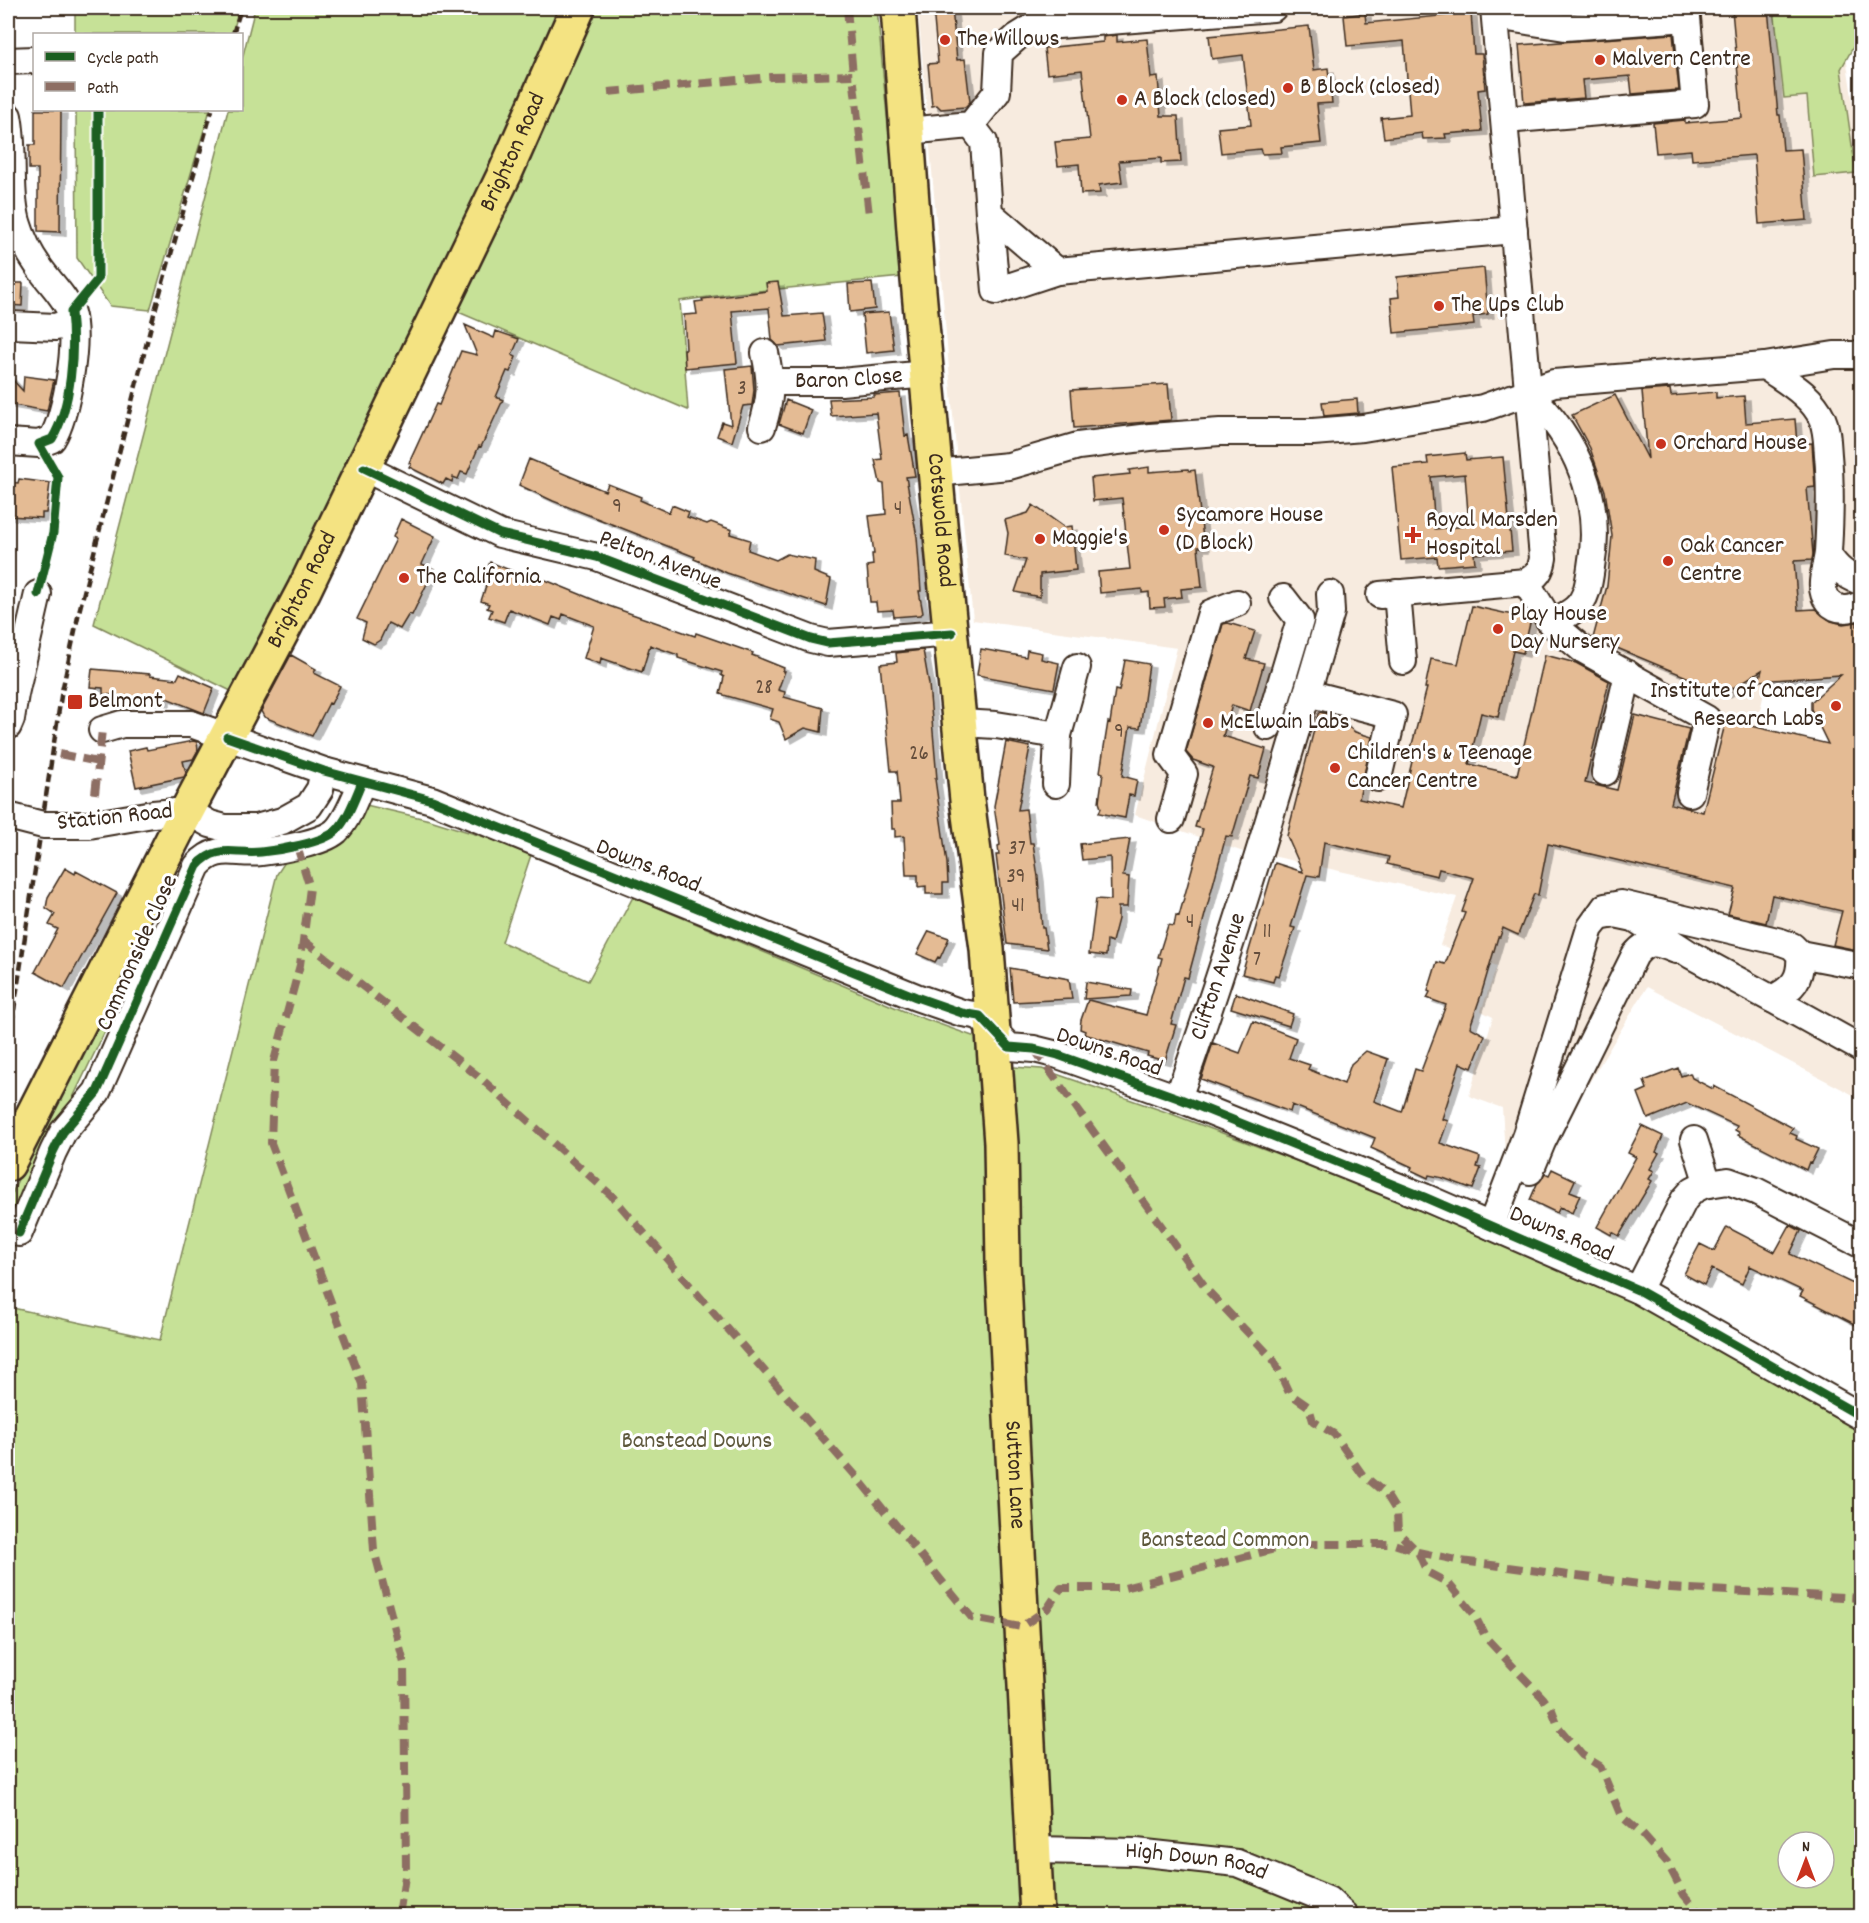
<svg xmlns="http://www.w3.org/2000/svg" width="1869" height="1923" viewBox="0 0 1869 1923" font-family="Dekko,sans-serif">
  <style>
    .built { fill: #f7ebdf }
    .green { fill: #c6e197; stroke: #80865a; stroke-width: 1.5; fill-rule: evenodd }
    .building { fill: #e4bb94; stroke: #3b2a1e; stroke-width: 1.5; fill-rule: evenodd; filter: url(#shadow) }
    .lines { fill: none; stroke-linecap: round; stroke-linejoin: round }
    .minor-casing { stroke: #3b2a1e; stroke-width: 30 }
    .major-casing { stroke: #3b2a1e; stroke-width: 38 }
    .minor { stroke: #fff; stroke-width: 26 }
    .major { stroke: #f4e382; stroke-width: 33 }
    .rail { stroke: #3b2a1e; stroke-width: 4.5; stroke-dasharray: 9 4.5; stroke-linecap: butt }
    .minor-bridge-casing { stroke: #3b2a1e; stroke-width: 30; stroke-linecap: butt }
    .minor-bridge { stroke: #fff; stroke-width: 26 }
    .quiet { stroke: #8d6e63; stroke-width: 8; stroke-dasharray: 15 8; stroke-linecap: butt }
    .cycleway-casing { stroke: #fff; stroke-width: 13 }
    .cycleway { stroke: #1b5e20; stroke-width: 9 }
    .poi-dot { fill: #c8321e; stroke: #fff; stroke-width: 2 }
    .labels { text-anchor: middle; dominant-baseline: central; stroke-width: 6; stroke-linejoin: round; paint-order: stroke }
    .number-label { font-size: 21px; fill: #654e3c }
    .poi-label { font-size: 24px; fill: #3b2a1e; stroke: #fff; text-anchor: start }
    .street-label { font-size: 24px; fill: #3b2a1e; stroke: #fff }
    .park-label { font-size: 24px; fill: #5e583c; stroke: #fff }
  </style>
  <defs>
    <filter id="shadow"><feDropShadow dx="6" dy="4" stdDeviation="0" flood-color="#0004"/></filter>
  </defs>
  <rect width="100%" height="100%" fill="#fff"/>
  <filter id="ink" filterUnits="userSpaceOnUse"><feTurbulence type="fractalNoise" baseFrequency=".0167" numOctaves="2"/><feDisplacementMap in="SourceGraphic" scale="12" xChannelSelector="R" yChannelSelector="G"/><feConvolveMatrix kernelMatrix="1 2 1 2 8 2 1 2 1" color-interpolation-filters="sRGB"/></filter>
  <g filter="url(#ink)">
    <path class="built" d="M918,8H1839L1862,166L1861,661L1814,670V677L1767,681L1756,727L1861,752V1099L1647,987L1561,1129L1505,1154L1502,1108L1469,1096L1493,1017L1481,1011L1497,966L1440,945L1457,897L1272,856L1270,861L1135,815L1177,648L973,620L956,450Z"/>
    <path class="green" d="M75,8H240L232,34H75Z
      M255,8H563L421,321L246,678L233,692L94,624L228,110H242V59Z
      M578,8H877L902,277L737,293L680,301L688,410L442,305Z
      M1774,8H1861V33L1841,69L1856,173L1814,177L1807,96L1784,98Z
      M76,110H210L150,310L110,306L77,258Z
      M366,805L430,820L532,852L502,942L588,981L633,897L911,1014L981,1039L984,1065L1042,1069L1169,1113L1638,1290L1861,1417V1915L8,1916V1307L160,1340L277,874L287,859ZM1788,1842H1824V1878H1788Z
      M145,930V948L66,1112L43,1142L18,1214L9,1202L33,1141Z"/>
    <path class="building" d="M933,8H952L957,60L965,59L970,102L965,107L941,109L937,105L932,106L928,64L938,63Z
      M1768,8L1778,115H1780L1783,150L1801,149L1807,220L1759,224L1754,155L1692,160L1691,150L1656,153L1653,123L1685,120V123L1742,118L1732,10Z
      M1365,13L1366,23L1471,13L1474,54H1482L1485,89L1478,90L1482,131L1445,134L1446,138L1423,139L1422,133L1384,138L1381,118L1410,115L1404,41L1347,46L1344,16Z
      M1309,26L1314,70L1328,68L1332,103L1317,104L1321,143L1281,147L1282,153L1262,154L1260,149L1221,153L1218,128L1251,125L1243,55L1212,59L1209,36Z
      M1673,34L1679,90L1632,94L1630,76L1582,80L1584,98L1524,103L1519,45Z
      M1117,35V42L1147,39L1151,78L1158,77L1161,116H1178L1181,162L1161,163V158L1119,161L1122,182L1099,185L1100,193L1081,194L1079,164L1058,166L1055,142L1090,139L1082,70L1047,74L1044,48L1103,42V37Z
      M35,110H61L60,232L38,231V169H29V145H35Z
      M1484,268L1488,314L1473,316L1474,325L1394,333L1391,298L1399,297L1397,277Z
      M778,282L784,316L822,313L826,341L778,346L772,340L769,308L732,311L737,363L685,368L684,349H686L684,315L697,314L695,302L703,301L702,299L767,291L766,283Z
      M8,283H23L22,306L8,305Z
      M872,283L875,309L850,312L848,284Z
      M889,312L894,350L866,353L862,314Z
      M465,325L494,338L496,331L519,339L512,355L516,357L510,372L507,371L496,397L503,400L481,447L479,446L467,474L461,472L458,479L453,477L452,482L446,479L443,484L409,467L411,464L409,463L436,404L439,405L461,351L477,355Z
      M752,366L754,390L752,405L743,406L732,442L717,436L722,422L731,425L725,369Z
      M8,375L23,391L24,376L54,380L47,411L8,404Z
      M1168,384L1171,420L1074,428L1071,390Z
      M1670,389L1671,396L1716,392V398L1744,396L1746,423L1795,419L1797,444L1812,443L1815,487L1807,488L1813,554L1812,560L1794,561L1798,610L1815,609L1831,621L1843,624L1857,622V626H1862V951L1833,945L1842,911L1772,895L1766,923L1728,914L1735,888L1548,844L1538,895L1534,894L1518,935L1503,928L1500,937H1498L1481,995L1470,1027L1485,1035L1472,1068L1460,1063L1442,1119L1448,1121L1440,1143L1480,1157L1477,1167L1481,1168L1473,1189L1443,1178L1429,1175L1428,1178L1411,1170L1412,1167L1371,1148L1375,1138L1292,1105L1290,1112L1201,1079L1213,1043L1240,1053L1253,1021L1296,1038L1289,1058L1310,1065L1308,1069L1344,1084L1351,1064L1366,1051L1388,1059L1374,1101L1402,1112L1415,1069L1421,1071L1446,1005L1427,998L1430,992L1428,991L1437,962L1445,964L1465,913L1462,912L1474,878L1439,869L1437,876L1387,864L1389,857L1324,842L1319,877L1307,875L1291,927L1295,928L1279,976L1275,975L1273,982L1242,974L1275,863L1303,872L1287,836L1318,714L1320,712L1335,716L1355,732L1372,737L1359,799L1401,808L1414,753L1410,752L1427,688H1425L1431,659L1458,664L1472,606L1531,619L1523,653L1513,651L1498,717L1481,713L1469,764L1517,775L1545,655L1576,663L1609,681L1585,783L1617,790L1635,715L1689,729L1671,804L1703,812L1726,720L1828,744L1811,709V702L1841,675L1759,681L1762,670L1725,693L1593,638L1607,586L1612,536L1605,491L1590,448L1572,415L1615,395L1648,459L1642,391Z
      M900,393L905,436L908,435L915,476L906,477L917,537L921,591H919L923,613L920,615L894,617L893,610L877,611L876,602H870L867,566L873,565L872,554H874L869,516L886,514L884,484L880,483L875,460L882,459L876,413L831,416L829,399L874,397V395Z
      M1357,399L1358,413L1324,416L1322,402Z
      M786,400L811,410L803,433L779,424Z
      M1465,453L1466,460L1503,457L1512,551L1474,554L1475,563L1438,566L1437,557L1401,560L1392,467L1428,464L1427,457ZM1465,474L1469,526L1435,529L1431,477Z
      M529,459L605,491L608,484L641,497L640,500L669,513L672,505L689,512L687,517L707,524L711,522L732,530L730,534L750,540L748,550L776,560L787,554L815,560L814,572L831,579L826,606L727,573L694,559L695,557L553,501L519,485Z
      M1149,467V472L1188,469L1189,471L1195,470L1204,547H1198L1202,587L1181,589L1182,597L1164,599L1165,607L1150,608L1149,592L1142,593V589L1100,593L1098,572L1130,569L1122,498L1093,501L1091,478L1130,474L1129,470Z
      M19,479L50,483L46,513H42V518L8,516V482L18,483Z
      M1033,505L1064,527L1072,526L1076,570L1040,574V597L1015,592L1026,560L1005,556L1008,533L1005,520L1028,513Z
      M401,519L435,536L422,564L434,569L412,615L409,614L400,629L388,623L380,640L374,644L362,638L366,623L357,619L396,539L393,537Z
      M490,562L522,575L523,572L538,577L609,606L695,636L696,633L753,653L752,655L784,668L783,671H785L778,690L785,692L784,697L823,708L821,732L805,728L786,739L779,722L770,719L773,709L720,694L724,677L721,675L722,672L678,658V655L650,645L642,672L601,658L600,664L584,658L594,626L563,614L561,620L553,617L550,625L509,609L504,622L489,617L492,610L487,608L489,604L481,601L486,586L481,584Z
      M1228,623L1255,631L1246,659L1264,663L1250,711L1232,705L1223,736L1266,749L1258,778L1250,776L1232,837L1226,836L1188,978L1184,977L1171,1024L1176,1025L1165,1061L1147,1056L1148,1053L1084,1034L1085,1031L1080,1029L1081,1020L1088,1000L1146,1015L1162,958L1158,957L1168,925L1174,926L1176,915L1179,916L1203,829L1195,827L1213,767L1193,760L1186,752L1223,624Z
      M981,649L1026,657L1027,650L1042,653L1041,659L1059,663L1054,689L977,675Z
      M923,650L929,684L937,779H935L947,863L948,883H943V894H926V886L918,887V875H906L904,836L895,837V829H892L891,803H900L897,771H891L880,664L897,662L896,653Z
      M291,655L316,669L314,673L340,686L331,704L329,703L312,736L264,717L261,711Z
      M1125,660L1149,664L1140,728L1130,727L1122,776L1137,780L1134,796L1129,795L1125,818L1099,813L1101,808L1099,802L1103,773L1100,772L1108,722L1110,723L1115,690L1119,691Z
      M92,669L150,674V676L177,679L180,673L214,688L204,713L164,697V702L148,700V699L103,694V688L90,687Z
      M193,741L197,742L198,750L193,759L183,761L186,773L184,777L136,787L128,751L146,747L147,750Z
      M1006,742L1030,747L1018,810L1026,809L1030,843H1033L1038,877L1042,928H1044L1047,949L1007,944L996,855H999L998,846L1000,845L994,806Z
      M1130,839L1123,876L1129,877L1127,907H1118V919L1112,942L1107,940L1106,956L1089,954L1096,899L1111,900L1110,857L1082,860L1080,844Z
      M65,868L75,874L76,871L117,893L64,988L35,972L58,929L49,925L55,914L46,908L48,897Z
      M929,931L949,938L940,958L938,957L935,962L917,954Z
      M1010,968L1069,979L1072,999L1013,1002Z
      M1086,982L1132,990L1131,996L1084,999Z
      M1236,993L1293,1014L1289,1026L1231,1008Z
      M1678,1068L1681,1076L1690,1073L1692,1078L1713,1089L1714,1086L1793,1128L1790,1133L1797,1136L1796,1139L1818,1149L1811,1163L1809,1162L1806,1170L1738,1135L1740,1133L1735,1130L1737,1126L1687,1103L1648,1119L1638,1093L1647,1089L1644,1081Z
      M1642,1126L1663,1136L1656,1152L1659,1153L1650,1169L1654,1171L1649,1179L1652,1181L1619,1236L1612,1232L1611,1235L1597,1227L1636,1157L1628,1153Z
      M1552,1169L1575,1180L1570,1191L1580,1195L1572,1213L1560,1207L1557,1213L1530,1200L1537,1184L1545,1173L1549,1175Z
      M1790,1225L1801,1231L1790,1254L1862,1288V1328L1800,1296L1803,1291L1750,1266L1742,1284L1712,1269L1704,1285L1684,1274L1700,1244L1714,1251L1727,1227L1775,1252Z"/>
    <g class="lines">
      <g class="minor-casing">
        <g id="minor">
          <path d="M1496,16L1565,27L1687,18L1695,104L1505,120"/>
          <path d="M8,61L34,60"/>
          <path d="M8,116C15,151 8,187 17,222C22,239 29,253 39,267C49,282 65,296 71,313C79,339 67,415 52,439L39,444L8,442"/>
          <path d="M971,125L984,142L989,213L1057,271L1514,230"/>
          <path d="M907,131L971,125L997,92L999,53L1017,37L1033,27L1273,8"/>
          <path d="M989,213L996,291L1057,271"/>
          <path d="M11,325L56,327L72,321"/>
          <path d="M1765,366C1785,381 1811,394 1822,418C1827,429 1827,442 1828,455C1831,487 1830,519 1828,552C1827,566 1817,588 1828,601C1837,612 1851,610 1862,604"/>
          <path id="s1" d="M771,382H841L927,374"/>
          <path d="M1528,393C1577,438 1603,501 1591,567C1589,582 1587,599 1575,609C1568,615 1558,619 1551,623"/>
          <path d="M762,427C771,399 772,383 765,353"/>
          <path d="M364,468L500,534L597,557L811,639L828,643L952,633"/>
          <path d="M935,473L1009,466L1078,446L1150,437L1220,432H1313L1363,428L1483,408L1554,383L1765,366L1834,355H1862"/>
          <path d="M1828,555C1837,569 1846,576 1862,582"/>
          <path d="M1526,582L1551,623L1582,649L1707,719L1690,793"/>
          <path d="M1397,593L1403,661"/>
          <path d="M1380,595L1526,582C1537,576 1541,571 1543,558L1494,8"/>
          <path d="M1307,693L1393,715L1378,778"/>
          <path d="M961,723L996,725L1058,735"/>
          <path d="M8,726L11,719L15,694L38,594"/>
          <path d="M1268,727L1300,620L1283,598"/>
          <path d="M102,730L122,724H191L324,771L432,800L916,997L962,1013L980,1016L1009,1047L1034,1049L1058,1055L1178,1098L1424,1197L1638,1290L1862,1417"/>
          <path d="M1605,772L1628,674"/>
          <path d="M1056,784L1058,735L1077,667"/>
          <path d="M1171,819L1184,774L1170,755L1211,613L1237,603"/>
          <path d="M89,825L153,814L187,811L210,824L225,828H256L282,821L309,806L320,789L324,771"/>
          <path d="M1800,954L1862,966"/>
          <path d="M1772,999L1862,1049"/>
          <path id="s2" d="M1178,1098C1235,938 1283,775 1331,612L1330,594"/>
          <path d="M1694,1140L1708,1184"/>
          <path d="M1530,1171L1542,1142L1635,955C1649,938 1658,943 1676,950"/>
          <path d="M1491,1226L1526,1135L1590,928L1605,907L1621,904L1781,942L1792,946L1800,954C1802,979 1793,989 1772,999L1691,955L1634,918L1615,914L1599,917L1590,928"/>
          <path d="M19,1233L53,1152L63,1132L97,1092L197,866C217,843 235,855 261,852C280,850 322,843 336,831C348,819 355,798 362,782"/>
          <path d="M1638,1290L1684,1200L1693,1190L1703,1185L1728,1181L1756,1191L1862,1245"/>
          <path id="s3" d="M1035,1850L1136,1852L1237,1863L1328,1900L1345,1916"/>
        </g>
      </g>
      <g class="major-casing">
        <g id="major">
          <path id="s4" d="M898,8L916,258L944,568L967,800L987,949L1001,1143L1003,1264L1037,1916"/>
          <path id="s5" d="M8,1164L187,811L304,590L506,171L578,8"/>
        </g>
      </g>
      <use href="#minor" class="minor"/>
      <use href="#major" class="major"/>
      <path class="rail" d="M233,34L241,8
        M8,1050L61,696L79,612L154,314L212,110"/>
      <g class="minor-bridge-casing">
        <path id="minor-bridge" d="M8,816L43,825H89"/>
      </g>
      <use href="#minor-bridge" class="minor-bridge"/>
      <path class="quiet" d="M847,8L853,75
        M608,92L771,77L853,75L869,215
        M59,754L98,762
        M95,794L102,730
        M297,846L310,888L300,965L274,1061L271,1143L362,1384L374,1550L404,1663L406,1870L399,1916
        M303,940L478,1076L611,1195L856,1476L972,1618L1021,1627L1047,1609L1061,1588H1125L1294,1544H1394L1418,1552L1461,1561L1670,1588L1862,1598
        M1034,1049L1209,1292L1273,1359L1289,1393L1309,1407L1313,1421L1334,1434L1362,1474L1386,1494L1397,1512L1398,1532L1418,1552L1427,1572L1448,1583L1474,1614L1486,1638L1543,1698L1552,1710L1559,1728L1582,1755L1600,1766L1621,1816L1642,1834L1667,1862L1684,1895L1702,1916"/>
      <g class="cycleway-casing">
        <path id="cycleway" d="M364,468L500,534L597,557L811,639L828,643L952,633
          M38,594L53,533L58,477L39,444L52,439C72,406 75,349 71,312L98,279V110
          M227,737L324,771L432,800L916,997L962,1013L980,1016L1009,1047L1034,1049L1058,1055L1178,1098L1424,1197L1638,1290L1862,1417
          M19,1233L53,1152L63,1132L97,1092L197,866C217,843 235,855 261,852C280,850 322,843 336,831C348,819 355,798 362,782"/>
      </g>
      <use href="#cycleway" class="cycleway"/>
    </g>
  </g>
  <g class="poi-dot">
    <circle cx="945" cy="40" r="6"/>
    <circle cx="1600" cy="60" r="6"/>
    <circle cx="1288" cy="88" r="6"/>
    <circle cx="1122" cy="100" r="6"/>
    <circle cx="1439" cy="306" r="6"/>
    <circle cx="1661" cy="444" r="6"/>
    <circle cx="1164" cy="530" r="6"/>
    <path d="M1410 526h6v6h6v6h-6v6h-6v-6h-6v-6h6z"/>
    <circle cx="1040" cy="539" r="6"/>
    <circle cx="1668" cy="561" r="6"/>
    <circle cx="404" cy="578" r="6"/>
    <circle cx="1498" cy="629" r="6"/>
    <rect x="67" y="694" width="16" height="16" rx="3"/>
    <circle cx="1836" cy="706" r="6"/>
    <circle cx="1208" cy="723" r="6"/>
    <circle cx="1335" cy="768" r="6"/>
  </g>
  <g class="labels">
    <g class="number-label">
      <text x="742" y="390">3</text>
      <text x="617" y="508">9</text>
      <text x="898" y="510">4</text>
      <text x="764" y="689">28</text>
      <text x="1119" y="733">9</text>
      <text x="919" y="755">26</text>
      <text x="1017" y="850">37</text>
      <text x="1016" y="878">39</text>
      <text x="1018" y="907">41</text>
      <text x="1190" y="923">4</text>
      <text x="1267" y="933">11</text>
      <text x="1257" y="961">7</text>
    </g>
    <g class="poi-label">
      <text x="957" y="40">The Willows</text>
      <text x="1612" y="60">Malvern Centre</text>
      <text x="1300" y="88">B Block (closed)</text>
      <text x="1134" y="100">A Block (closed)</text>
      <text x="1451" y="306">The Ups Club</text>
      <text x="1673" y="444">Orchard House</text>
      <text x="1176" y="516">Sycamore House<tspan x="1176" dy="28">(D Block)</tspan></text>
      <text x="1426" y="521">Royal Marsden<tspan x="1426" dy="28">Hospital</tspan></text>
      <text x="1052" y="539">Maggie's</text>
      <text x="1680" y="547">Oak Cancer<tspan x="1680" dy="28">Centre</tspan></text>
      <text x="416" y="578">The California</text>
      <text x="1510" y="615">Play House<tspan x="1510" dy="28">Day Nursery</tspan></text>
      <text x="1824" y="692" text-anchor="end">Institute of Cancer<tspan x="1824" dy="28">Research Labs</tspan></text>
      <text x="88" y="702">Belmont</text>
      <text x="1220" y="723">McElwain Labs</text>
      <text x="1347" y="754">Children's &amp; Teenage<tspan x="1347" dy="28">Cancer Centre</tspan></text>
    </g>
    <g class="street-label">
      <text stroke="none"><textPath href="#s5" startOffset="1131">Brighton Road</textPath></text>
      <text stroke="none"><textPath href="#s1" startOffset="78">Baron Close</textPath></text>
      <text stroke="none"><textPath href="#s4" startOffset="514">Cotswold Road</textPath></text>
      <text transform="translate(660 561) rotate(21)">Pelton Avenue</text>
      <text stroke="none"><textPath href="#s5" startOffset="645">Brighton Road</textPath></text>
      <text transform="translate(115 818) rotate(-6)">Station Road</text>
      <text transform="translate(648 867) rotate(22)">Downs Road</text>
      <text transform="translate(138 953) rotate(-66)">Commonside Close</text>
      <text stroke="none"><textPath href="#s2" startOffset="128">Clifton Avenue</textPath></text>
      <text transform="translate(1109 1053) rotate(19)">Downs Road</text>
      <text transform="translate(1561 1235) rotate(23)">Downs Road</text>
      <text stroke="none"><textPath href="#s4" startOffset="1472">Sutton Lane</textPath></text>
      <text stroke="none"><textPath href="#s3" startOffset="162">High Down Road</textPath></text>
    </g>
    <g class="park-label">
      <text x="697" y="1442">Banstead Downs</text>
      <text x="1225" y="1541">Banstead Common</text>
    </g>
  </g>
  <rect width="1869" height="1923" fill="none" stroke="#fff" stroke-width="30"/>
  <rect x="15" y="15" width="1839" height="1893" fill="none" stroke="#3b2a1e" stroke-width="2" filter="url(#ink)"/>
  <rect x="33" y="33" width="210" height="78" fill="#ffffff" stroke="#b1aaa5" stroke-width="1.5"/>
  <rect x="45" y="52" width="30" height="9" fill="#1b5e20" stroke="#b1aaa5" stroke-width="1.5"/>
  <text x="87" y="63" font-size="18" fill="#3b2a1e">Cycle path</text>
  <rect x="45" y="82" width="30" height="9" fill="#8d6e63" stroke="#b1aaa5" stroke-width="1.5"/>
  <text x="87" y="93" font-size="18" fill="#3b2a1e">Path</text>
  <g transform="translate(1806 1860)"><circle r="28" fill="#ffffff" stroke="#b1aaa5" stroke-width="1.5"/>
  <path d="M0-4.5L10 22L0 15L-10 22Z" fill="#c8321e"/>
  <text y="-9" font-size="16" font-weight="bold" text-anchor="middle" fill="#3b2a1e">N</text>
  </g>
</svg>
